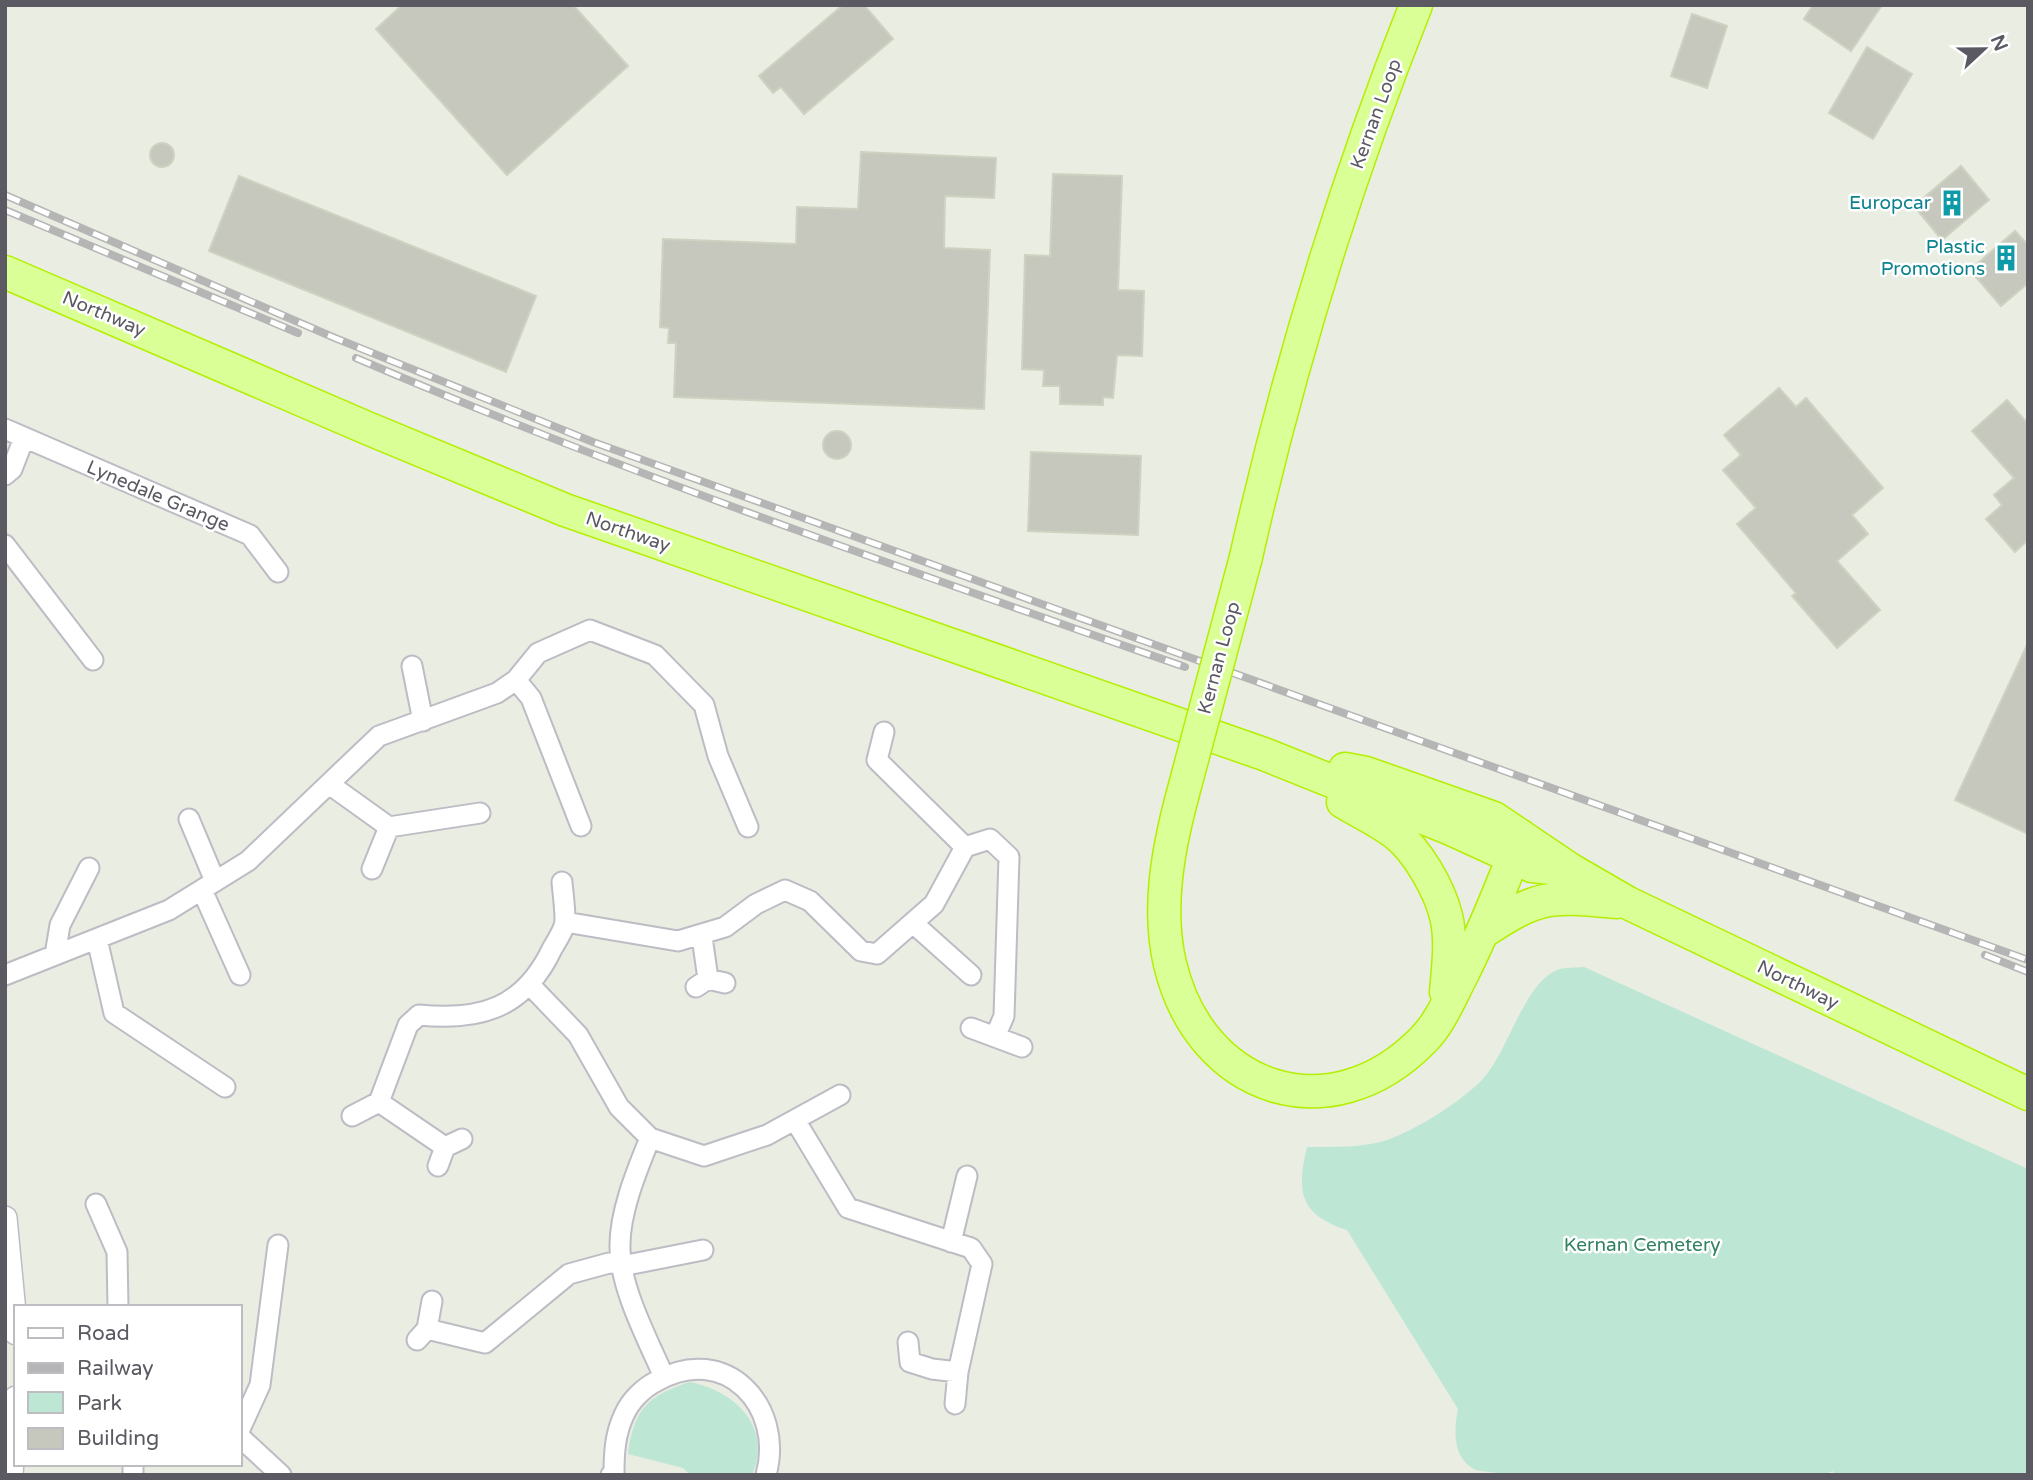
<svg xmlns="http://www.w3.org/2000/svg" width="2033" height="1480" viewBox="0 0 2033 1480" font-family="'Varela Round',sans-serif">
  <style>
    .green { fill: #bde6d4 }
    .building { fill: #c6c8be; stroke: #ced2c0; stroke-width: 2 }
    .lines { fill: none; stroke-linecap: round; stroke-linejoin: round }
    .minor-casing { stroke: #bdbcc4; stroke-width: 23 }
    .tertiary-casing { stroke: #bdbcc4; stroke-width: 26 }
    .trunk-casing { stroke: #b4ef00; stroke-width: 35 }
    .minor { stroke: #fff; stroke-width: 19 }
    .tertiary { stroke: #fff; stroke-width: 23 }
    .trunk { stroke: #daff96; stroke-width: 32 }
    .rail-casing { stroke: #b5b5b6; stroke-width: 8 }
    .rail { stroke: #fff; stroke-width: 5; stroke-dasharray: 16; stroke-linecap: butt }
    .trunk-bridge-casing { stroke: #b4ef00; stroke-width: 35; stroke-linecap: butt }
    .trunk-bridge { stroke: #daff96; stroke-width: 32 }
    .labels { text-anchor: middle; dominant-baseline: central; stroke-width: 5; stroke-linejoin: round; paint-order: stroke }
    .street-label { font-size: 19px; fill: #5b5a63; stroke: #fff }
    .culture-label { font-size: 19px; fill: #0d838f; stroke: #fff; text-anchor: end }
    .park-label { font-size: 19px; fill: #328263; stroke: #fff }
  </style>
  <rect width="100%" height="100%" fill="#e9ede2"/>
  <path class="green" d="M1584,967L2028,1169V1475H1835L1833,1471L1823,1475H1501C1493,1470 1482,1473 1474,1469C1452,1457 1454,1429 1458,1409L1347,1230C1300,1215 1296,1192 1307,1147C1334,1147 1362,1148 1387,1140C1418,1129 1455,1105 1479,1083C1509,1054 1522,985 1557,970C1564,967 1576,968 1584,967Z
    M690,1382C734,1391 773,1426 752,1475H690L683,1468L628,1454C634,1409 647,1396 690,1382Z"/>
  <path class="building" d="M402,5H573L628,66L507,175L376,29Z
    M843,5H864L893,39L804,114L781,87L773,93L759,76Z
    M1813,5H1882L1851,51L1804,19Z
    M1692,14L1727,26L1707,88L1671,76Z
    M1867,47L1912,74L1873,139L1829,113Z
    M150 155a12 12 0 1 1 24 0a12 12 0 1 1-24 0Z
    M861,152L996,158L994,198L945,196L944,248L990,250L984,409L674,397L676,343H668L669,328L660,327L663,239L796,244L797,207L858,209Z
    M1961,166L1989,200L1942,240L1914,206Z
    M1053,174L1122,176L1118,290L1144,291L1142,356L1117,355L1113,398L1103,397V405L1060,404V386H1043L1044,370L1022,369L1025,255L1050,256Z
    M239,176L536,296L506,372L209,251Z
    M2015,231L2028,245V283L2001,306L1970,270Z
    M1779,388L1796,407L1806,398L1883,488L1852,515L1868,534L1837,561L1880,610L1837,648L1792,596L1796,593L1737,524L1756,508L1723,470L1741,455L1724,435Z
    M2007,400L2028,424V540L2015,552L1986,519L2002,505L1994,495L2014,478L1972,431Z
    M823 445a14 14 0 1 1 28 0a14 14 0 1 1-28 0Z
    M1031,452L1141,456L1138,535L1028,531Z
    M2028,643V834L1955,800Z"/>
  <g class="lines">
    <g class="minor-casing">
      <path id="minor" d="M5,429L250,535L278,572
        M5,475L12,469L24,438
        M5,545L93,660
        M412,666L423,721
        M516,680L531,698L581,826
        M884,732L877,760L965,847
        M329,784L389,827L480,813
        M189,819L215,881
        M372,869L389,827
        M202,890L240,975
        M565,922L678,941L725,927L756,904L785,890L810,901L861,951L877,954L934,904L965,847L990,839L1009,857L1004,1016L995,1037
        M914,924L971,975
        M702,937L708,979
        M97,939L114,1013L225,1087
        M55,955L60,925L89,868
        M5,975L169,910L248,861L379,736L497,693L516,680L538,653L590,630L655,655L704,705L718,756L748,827
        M530,985L578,1035L619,1107L650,1138L704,1156L767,1135L840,1095
        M696,987L708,979L725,983
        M971,1028L1022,1047
        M379,1102L445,1147
        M352,1116L379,1102L408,1025L419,1015C481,1021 524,1008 552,949C557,940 565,929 565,920C565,907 563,894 562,882
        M795,1120L848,1208L971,1248L982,1264L958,1372L955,1404
        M650,1138C637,1170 619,1213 620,1248C620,1288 648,1340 664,1377
        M438,1166L445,1147L462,1139
        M96,1204L117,1252L118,1307
        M951,1242L967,1176
        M427,1329L485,1343L569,1274L609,1263L632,1264L703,1250
        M417,1340L427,1329L432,1301
        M908,1342L910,1362L932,1369L958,1372
        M240,1429L260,1385L278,1245
        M240,1437L281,1475
        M133,1475V1464
        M611,1475L614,1474C614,1453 615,1434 624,1415C630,1401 643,1388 657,1381C725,1342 785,1406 766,1475"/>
    </g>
    <g class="tertiary-casing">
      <path id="tertiary" d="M5,1218L16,1333
        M11,1475L16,1398"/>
    </g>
    <g class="trunk-casing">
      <path id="trunk" d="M5,272L367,428L565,510L1264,754L1451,829L1532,866L1571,870
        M1246,557C1288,370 1345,183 1416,5
        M1345,769L1366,773L1494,818L1571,870L1628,903L2028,1094
        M1182,797C1168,850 1157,909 1170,964C1200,1091 1330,1135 1423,1040C1440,1023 1450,998 1461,977C1484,931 1503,884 1521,836
        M1343,802C1360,812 1379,821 1395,833C1417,850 1439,888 1446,916C1452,940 1448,968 1446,992
        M1483,932C1540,894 1550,896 1617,902"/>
    </g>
    <use href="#minor" class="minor"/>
    <use href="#tertiary" class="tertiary"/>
    <use href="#trunk" class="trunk"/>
    <g class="rail-casing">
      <path id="rail" d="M5,195L335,338L593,442L2028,960
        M5,210L298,333
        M356,358C627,474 907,570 1185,667
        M1985,955L2028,972"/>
    </g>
    <use href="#rail" class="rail"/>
    <g class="trunk-bridge-casing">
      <path id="trunk-bridge" d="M1182,797L1246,557"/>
    </g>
    <use href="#trunk-bridge" class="trunk-bridge"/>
  </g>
  <defs>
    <g id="building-bare" transform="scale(2.1)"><path d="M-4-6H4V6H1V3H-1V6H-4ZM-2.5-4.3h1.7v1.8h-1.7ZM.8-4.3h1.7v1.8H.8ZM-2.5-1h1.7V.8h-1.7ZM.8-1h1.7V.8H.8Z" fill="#0f9aa8" stroke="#fff" stroke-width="2.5" paint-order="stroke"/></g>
  </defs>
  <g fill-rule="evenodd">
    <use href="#building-bare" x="1952" y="203"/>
    <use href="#building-bare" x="2006" y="258"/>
  </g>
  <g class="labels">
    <g class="street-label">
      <text transform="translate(1376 114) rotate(-70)">Kernan Loop</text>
      <text transform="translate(104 314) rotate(23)">Northway</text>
      <text transform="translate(158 496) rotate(23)">Lynedale Grange</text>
      <text transform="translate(628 532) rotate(19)">Northway</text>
      <text transform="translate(1219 658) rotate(-75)">Kernan Loop</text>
      <text transform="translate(1798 985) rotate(26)">Northway</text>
    </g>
    <g class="culture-label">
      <text x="1931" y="203">Europcar</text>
      <text x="1985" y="247">Plastic<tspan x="1985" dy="22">Promotions</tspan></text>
    </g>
    <g class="park-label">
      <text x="1642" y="1245">Kernan Cemetery</text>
    </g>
  </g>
  <rect width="2033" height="1480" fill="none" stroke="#5b5a63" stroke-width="14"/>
  <rect x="14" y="1305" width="228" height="161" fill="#ffffff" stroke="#bdbdc1" stroke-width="2"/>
  <rect x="28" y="1328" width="35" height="10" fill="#ffffff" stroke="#bdbdc1" stroke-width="2"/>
  <text x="77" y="1340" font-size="21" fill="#5b5a63">Road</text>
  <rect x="28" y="1363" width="35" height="10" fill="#b5b5b6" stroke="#bdbdc1" stroke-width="2"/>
  <text x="77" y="1375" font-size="21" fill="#5b5a63">Railway</text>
  <rect x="28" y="1392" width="35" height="21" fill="#bde6d4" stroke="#bdbdc1" stroke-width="2"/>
  <text x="77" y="1410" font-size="21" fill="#5b5a63">Park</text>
  <rect x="28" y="1428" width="35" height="21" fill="#c6c8be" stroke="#bdbdc1" stroke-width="2"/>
  <text x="77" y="1445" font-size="21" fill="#5b5a63">Building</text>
  <g transform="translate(1984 49) rotate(68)" stroke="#ffffff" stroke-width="5" paint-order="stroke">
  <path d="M0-5L12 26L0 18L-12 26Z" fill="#5b5a63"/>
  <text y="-10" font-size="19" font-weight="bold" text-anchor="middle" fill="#5b5a63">N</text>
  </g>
</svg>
